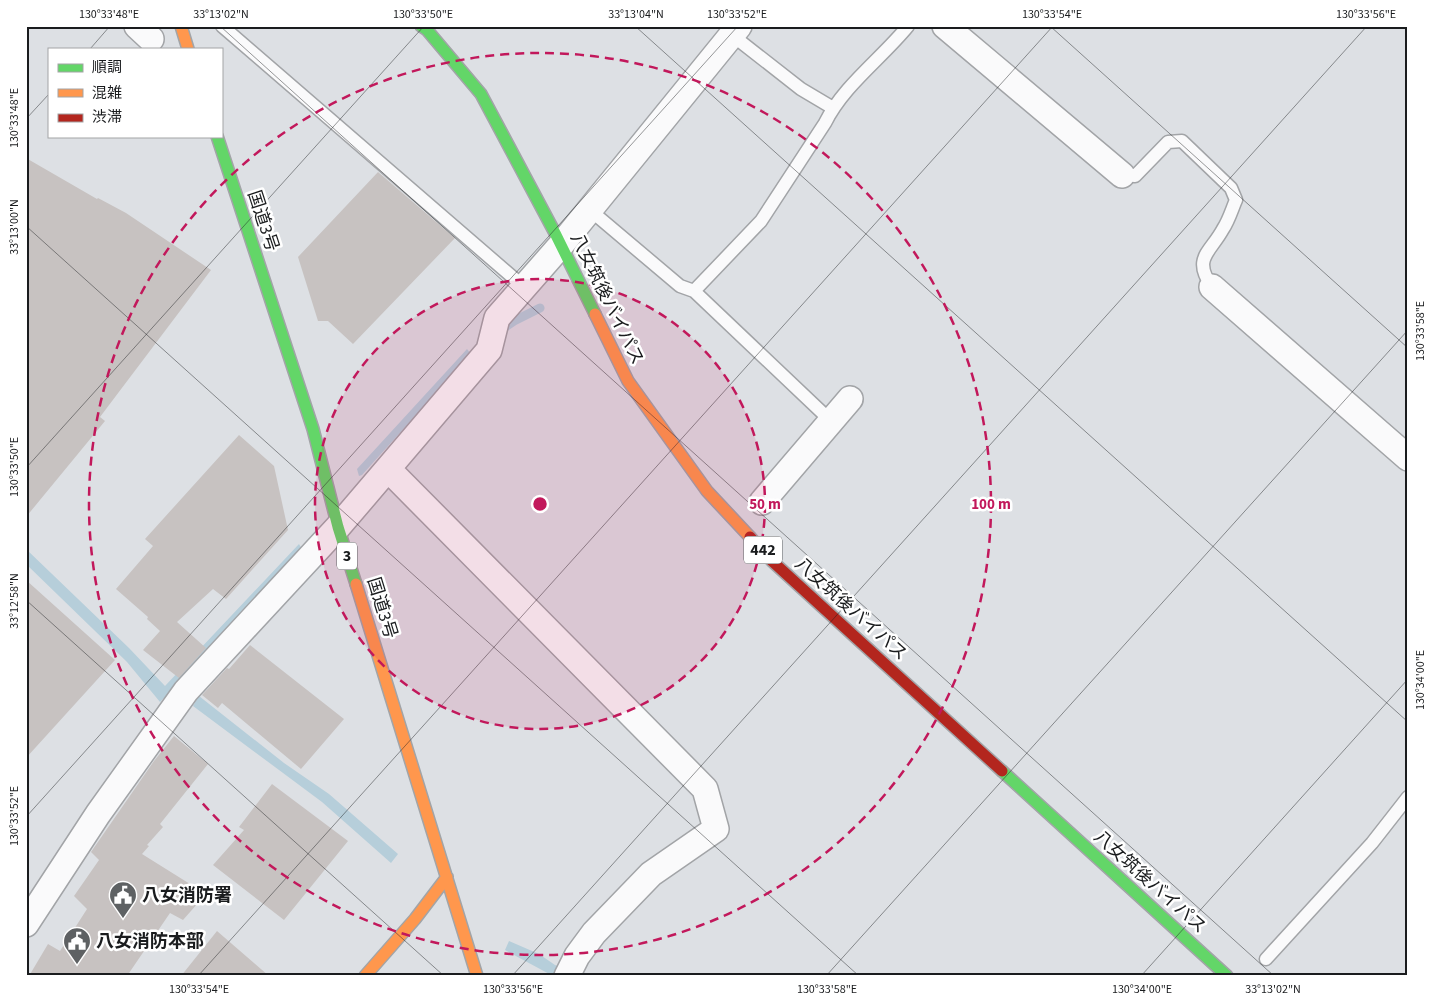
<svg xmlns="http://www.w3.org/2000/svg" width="1434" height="1002" viewBox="0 0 1434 1002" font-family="'Source Sans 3','Noto Sans JP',sans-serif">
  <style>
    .water { fill: #b6ceda }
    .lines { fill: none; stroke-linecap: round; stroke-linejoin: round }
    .stream { stroke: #b6ceda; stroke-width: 9 }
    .building { fill: #c7c2c1 }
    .lane-casing { stroke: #a2a4a7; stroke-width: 15 }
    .street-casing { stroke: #a2a4a7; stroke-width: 28 }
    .fast-casing { stroke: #a2a4a7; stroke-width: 14 }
    .slow-casing { stroke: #a2a4a7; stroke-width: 14 }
    .jam-casing { stroke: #a2a4a7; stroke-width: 14 }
    .lane { stroke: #fafafb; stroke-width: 12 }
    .street { stroke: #fafafb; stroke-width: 25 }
    .fast { stroke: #63d668; stroke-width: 11 }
    .slow { stroke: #ff974d; stroke-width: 11 }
    .jam { stroke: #b3261e; stroke-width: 11 }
    .ticks { fill: none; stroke: #1a1c1e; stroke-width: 1; stroke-opacity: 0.45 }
    .ring { fill: none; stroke: #c2185b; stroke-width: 2.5; stroke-dasharray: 9 6 }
    .labels { text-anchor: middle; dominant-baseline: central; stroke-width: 5; stroke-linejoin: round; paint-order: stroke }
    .shield { fill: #fff; stroke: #5f6062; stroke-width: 1 }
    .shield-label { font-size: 16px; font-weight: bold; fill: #1a1c1e }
    .street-label { font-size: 18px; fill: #1a1c1e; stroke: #fff }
    .poi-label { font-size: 18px; font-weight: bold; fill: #1a1c1e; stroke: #fff; text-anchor: start }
    .centre { fill: #c2185b; stroke: #fff; stroke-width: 2.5 }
    .ring-label { font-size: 15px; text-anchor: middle; font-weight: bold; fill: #c2185b; stroke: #fff; stroke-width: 5; stroke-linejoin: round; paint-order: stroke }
    .neatline { fill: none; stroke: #1a1c1e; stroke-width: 2 }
    .ticks-label { font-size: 12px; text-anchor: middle; fill: #1a1c1e }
  </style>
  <rect width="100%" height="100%" fill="#dde0e4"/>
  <path class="water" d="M467,349L471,354L362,475L359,476L357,469Z
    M299,544L303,551L231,630L160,702L127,662L26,564V549L129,648L165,686Z
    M199,696L284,763L329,794L398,854L391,863L322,802L193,706Z
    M509,941L539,954L555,965L583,976H553L505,950Z"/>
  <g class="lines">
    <path class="stream" d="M498,332L514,321L540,308"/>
  </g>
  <path class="building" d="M26,158L97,199L98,198L126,213L211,270L100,417L105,421L26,517Z
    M378,172L455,238L353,344L328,321H318L298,257Z
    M239,435L274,466L288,530L226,599L213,589L177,622L206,648L179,678L143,650L160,631L147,619L148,617L116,589L153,546L145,539Z
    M26,580L115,660L26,758Z
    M250,645L344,719L301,769L222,703L218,708L202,695L227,668L229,669Z
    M174,736L208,764L160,824L163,827L147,845L149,846L142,854L206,894L183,920L170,913L127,976H29L48,944L60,951L87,909L74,896L99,860L91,852L154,761Z
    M272,784L348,841L284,920L213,865L244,830L239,827Z
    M217,931L269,976H181Z"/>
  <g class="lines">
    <g class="lane-casing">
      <path id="lane" d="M222,26L524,287
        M732,35L801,89L833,108
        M1122,175L1135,176L1168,142L1182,141L1231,188L1236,200C1232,209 1229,220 1223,229C1210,253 1192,258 1212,287
        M590,210L680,286L694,291L761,221L825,123C844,85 881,59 908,26
        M694,291L831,421
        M1266,959L1372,843L1408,797"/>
    </g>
    <g class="street-casing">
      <path id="street" d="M137,26L151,39
        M945,26L1122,175
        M1212,287L1408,458
        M388,469L705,789L716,829L651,874L594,933L577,956L567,976
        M762,502L850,399
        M26,924L98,814L186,691L338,527L489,350L497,318L561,245L739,26"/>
    </g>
    <g class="fast-casing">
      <path id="fast" d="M421,26L427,30L481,94L555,233L595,314
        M217,136L313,429L338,527L356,584
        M1002,771L1227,976"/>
    </g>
    <g class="slow-casing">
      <path id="slow" d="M181,26L188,49
        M595,314L628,381L707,491L750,537
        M356,584L477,976
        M365,976L415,919L447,877"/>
    </g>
    <g class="jam-casing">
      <path id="jam" d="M750,537L772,561L1002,771"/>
    </g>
    <use href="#lane" class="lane"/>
    <use href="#street" class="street"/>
    <use href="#fast" class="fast"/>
    <use href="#slow" class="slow"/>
    <use href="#jam" class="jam"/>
  </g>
  <path class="ticks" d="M220,26L1274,976M635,26L1408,722M1050,26L1408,348M90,49L110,26M26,119L49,94M26,226L859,976M26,468L424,26M26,600L444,976M26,817L738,26M26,974L29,976M198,976L1053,26M512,976L1367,26M826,976L1408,330M1141,976L1408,679"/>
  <circle cx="540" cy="504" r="225" fill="#c2185b" fill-opacity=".12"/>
  <g class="ring">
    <circle cx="540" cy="504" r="225"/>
    <circle cx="540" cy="504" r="451"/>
  </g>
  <defs>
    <g id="civic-pin" transform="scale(1.4375)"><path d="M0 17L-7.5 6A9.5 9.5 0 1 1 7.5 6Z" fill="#5e6163" stroke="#fff"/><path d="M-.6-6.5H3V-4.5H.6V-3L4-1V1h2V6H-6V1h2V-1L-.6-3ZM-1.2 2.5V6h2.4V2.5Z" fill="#fff"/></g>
  </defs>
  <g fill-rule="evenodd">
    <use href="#civic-pin" x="123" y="895"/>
    <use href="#civic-pin" x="77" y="941"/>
  </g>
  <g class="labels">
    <g class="shield">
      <rect x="744" y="536.5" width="38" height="27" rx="4"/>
      <rect x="337" y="542.5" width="20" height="27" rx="4"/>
    </g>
    <g class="shield-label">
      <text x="763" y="550">442</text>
      <text x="347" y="556">3</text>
    </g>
    <g class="street-label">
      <text transform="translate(263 221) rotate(72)">国道3号</text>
      <text transform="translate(607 299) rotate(64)">八女筑後バイパス</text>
      <text transform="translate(382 608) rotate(73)">国道3号</text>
      <text transform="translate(851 609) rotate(42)">八女筑後バイパス</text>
      <text transform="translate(1150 882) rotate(42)">八女筑後バイパス</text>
    </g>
    <g class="poi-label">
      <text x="142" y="895">八女消防署</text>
      <text x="96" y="941">八女消防本部</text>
    </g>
  </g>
  <circle cx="540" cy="504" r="8" class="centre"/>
  <g class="ring-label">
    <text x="765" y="509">50 m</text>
    <text x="991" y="509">100 m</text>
  </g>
  <rect width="1434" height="1002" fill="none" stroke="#ffffff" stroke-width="55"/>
  <rect x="48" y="48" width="175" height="90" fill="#ffffff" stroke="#a3a4a5"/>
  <rect x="58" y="64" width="25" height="8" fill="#63d668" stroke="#a3a4a5"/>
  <text x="92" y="72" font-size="15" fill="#1a1c1e">順調</text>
  <rect x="58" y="89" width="25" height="8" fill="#ff974d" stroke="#a3a4a5"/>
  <text x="92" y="98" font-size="15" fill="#1a1c1e">混雑</text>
  <rect x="58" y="114" width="25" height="8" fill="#b3261e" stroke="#a3a4a5"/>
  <text x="92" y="122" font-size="15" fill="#1a1c1e">渋滞</text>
  <rect x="28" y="28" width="1378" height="946" class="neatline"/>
  <g class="ticks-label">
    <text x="109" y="18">130°33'48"E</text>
    <text x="221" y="18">33°13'02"N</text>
    <text x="423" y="18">130°33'50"E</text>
    <text x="636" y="18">33°13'04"N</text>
    <text x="737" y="18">130°33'52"E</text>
    <text x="1052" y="18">130°33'54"E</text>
    <text x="1366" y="18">130°33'56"E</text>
    <text transform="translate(14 118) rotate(-90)" y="4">130°33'48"E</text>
    <text transform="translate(14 227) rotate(-90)" y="4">33°13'00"N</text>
    <text transform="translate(1420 331) rotate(-90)" y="4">130°33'58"E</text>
    <text transform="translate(14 467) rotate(-90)" y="4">130°33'50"E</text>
    <text transform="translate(14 601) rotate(-90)" y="4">33°12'58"N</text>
    <text transform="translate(1420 680) rotate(-90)" y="4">130°34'00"E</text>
    <text transform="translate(14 816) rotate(-90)" y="4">130°33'52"E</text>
    <text x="199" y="993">130°33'54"E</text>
    <text x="513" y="993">130°33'56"E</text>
    <text x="827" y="993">130°33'58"E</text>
    <text x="1142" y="993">130°34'00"E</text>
    <text x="1273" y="993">33°13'02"N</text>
  </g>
</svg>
